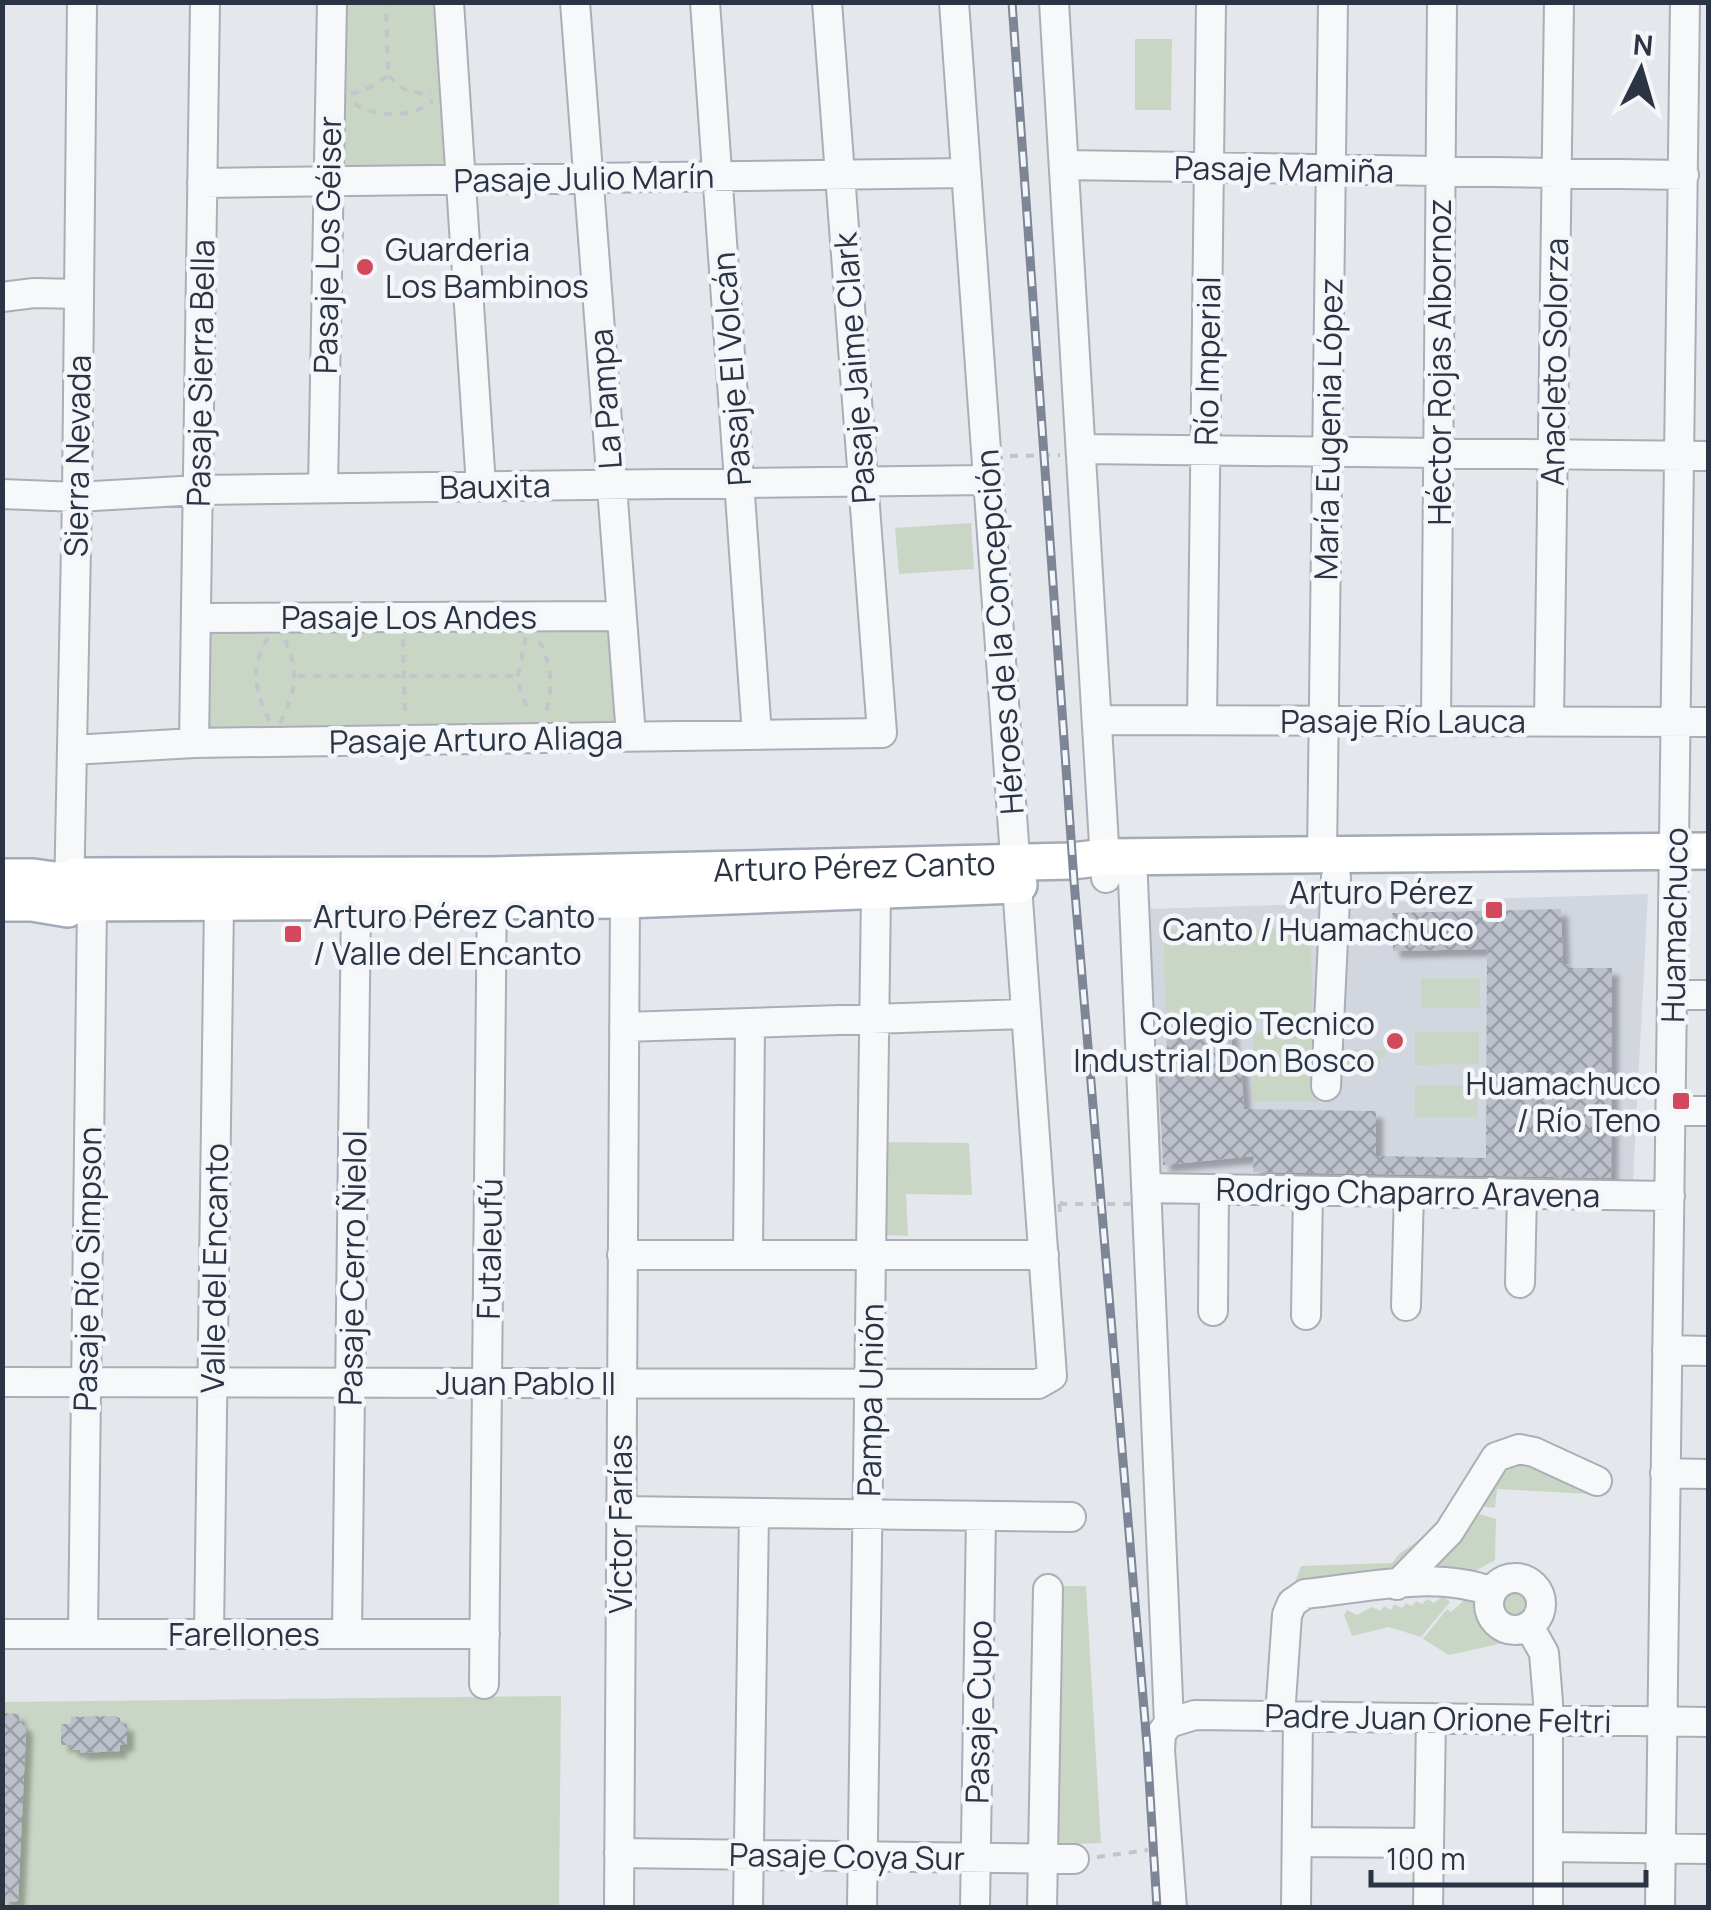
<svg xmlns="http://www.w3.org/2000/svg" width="1711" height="1910" viewBox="0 0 1711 1910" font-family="Manrope,sans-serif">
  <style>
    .built { fill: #d2d6de }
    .green { fill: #c9d6c5 }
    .building { fill: url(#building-cross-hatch); filter: url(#shadow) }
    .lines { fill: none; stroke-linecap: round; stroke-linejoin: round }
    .minor-casing { stroke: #a9aeb7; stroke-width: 32 }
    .major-casing { stroke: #a3abb8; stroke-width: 40 }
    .path { stroke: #c2c5cb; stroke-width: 4; stroke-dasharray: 8 8; stroke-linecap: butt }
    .minor { stroke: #f7f8fa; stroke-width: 28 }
    .major { stroke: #fff; stroke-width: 35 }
    .rail-casing { stroke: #7d8696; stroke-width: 9 }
    .rail { stroke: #f4f6f9; stroke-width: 5; stroke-dasharray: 15; stroke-linecap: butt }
    .path-bridge { stroke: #c2c5cb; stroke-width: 4; stroke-dasharray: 8 8; stroke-linecap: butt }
    .poi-dot { fill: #d1495b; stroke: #f4f6f9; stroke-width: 4 }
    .labels { text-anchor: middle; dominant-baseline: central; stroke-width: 9; stroke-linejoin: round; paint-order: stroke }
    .street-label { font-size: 32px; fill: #2b3445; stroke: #f4f6f9 }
    .poi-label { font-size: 32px; fill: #2b3445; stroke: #f4f6f9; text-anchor: end }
  </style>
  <defs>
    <pattern id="building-cross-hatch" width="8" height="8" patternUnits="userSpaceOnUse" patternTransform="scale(2.5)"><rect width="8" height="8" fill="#bbc0ca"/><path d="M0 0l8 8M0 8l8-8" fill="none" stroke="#989da6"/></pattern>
    <filter id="shadow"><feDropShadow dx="7" dy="7" stdDeviation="2.5" flood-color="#0004"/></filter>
  </defs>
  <rect width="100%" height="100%" fill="#e4e7ec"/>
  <path class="built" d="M1648,894L1633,1180L1153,1173L1147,909Z"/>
  <path class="green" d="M335,3H443L454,174L332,176Z
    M1135,39H1172L1171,110H1135Z
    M971,523L974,569L899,574L895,528Z
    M612,617L620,733L199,736L201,622Z
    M1164,929H1311L1312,1020L1165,1022Z
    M1421,978H1480V1008H1421Z
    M1415,1032H1479V1064L1415,1065Z
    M1253,1033H1317L1318,1102H1254Z
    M1331,1049L1385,1050V1057L1380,1058V1069L1330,1068Z
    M1415,1085H1477V1117H1415Z
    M886,1142L969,1143L972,1195L906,1194L908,1236L886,1235Z
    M1520,1457L1569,1477L1591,1494L1497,1489L1495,1508L1477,1506L1495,1473Z
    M1472,1512L1496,1519L1495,1560L1468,1575L1429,1568Z
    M1437,1528L1440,1535L1376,1582L1296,1580L1301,1566L1392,1563L1400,1553Z
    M1495 1604a20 20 0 1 1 40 0a20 20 0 1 1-40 0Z
    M1057,1586H1086L1101,1843L1052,1845Z
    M1443,1596L1450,1602L1421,1637L1389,1627L1352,1636L1344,1615L1347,1610L1357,1615L1372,1607L1381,1611L1384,1606L1391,1610L1394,1604L1402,1608L1406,1603L1412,1606L1416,1601L1422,1604L1427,1599L1434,1603Z
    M1469,1596L1478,1602L1485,1627L1508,1642L1449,1655L1423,1639L1447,1609L1451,1612Z
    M561,1696L559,1907H3L2,1702Z"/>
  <path class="building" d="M1561,909L1563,964H1569V968H1612L1611,1178L1253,1172L1254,1156L1163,1165L1158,1064H1168L1166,1033L1231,1029L1233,1063L1241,1062L1244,1109L1376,1111V1156L1486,1158L1487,949L1393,951L1392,913Z
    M2,1713L19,1714V1723H24L26,1731L18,1902L2,1901Z
    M113,1716L120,1718V1724H127V1745H120V1751L80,1753V1750H71V1745H61V1724H71V1717Z"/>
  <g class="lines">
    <g class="minor-casing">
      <path id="minor" d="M449,2L481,486
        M575,2L631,736
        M705,2L757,735
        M1054,2L1106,878
        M1064,165L1684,175
        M202,183L966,173
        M2,297L34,293L79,294
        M1082,449L1708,456
        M323,488L332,2
        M2,494L77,497L198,490L988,480
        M196,618L621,616
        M1098,720L1708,722
        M1202,720L1211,2
        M1436,721L1442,2
        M1549,721L1559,2
        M194,743L205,2
        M72,750L194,743L882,733L827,2
        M1322,855L1333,2
        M1132,856L1169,1723
        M69,898L77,497L82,2
        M1673,995H1708
        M624,1027L1025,1014
        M1326,1086L1336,877
        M1671,1111H1708
        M1146,1188L1670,1196
        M622,1255H1044
        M748,1255L750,1023
        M1520,1283L1522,1194
        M1406,1306L1409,1192
        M1213,1311L1214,1190
        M1306,1315L1308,1191
        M1667,1350L1708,1351
        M2,1382L1038,1384L1052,1376L954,2
        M1665,1473L1708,1474
        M620,1511L1071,1517
        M1489 1604a26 26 0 1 1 52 0a26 26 0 1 1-52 0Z
        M1397,1585L1449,1532L1496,1457L1519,1449L1534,1452L1597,1481
        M1529,1626L1544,1653L1548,1702V1908
        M2,1634H485
        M83,1634L92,903
        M209,1634L219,903
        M347,1634L356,903
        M484,1684L492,882
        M1280,1716L1287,1615L1292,1603L1305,1594C1365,1588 1435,1570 1492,1592
        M1169,1723L1195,1715L1708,1722
        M1169,1723L1161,1734L1160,1750L1172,1908
        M1297,1842L1429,1843
        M1548,1847L1708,1849
        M619,1853L1074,1859
        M619,1908L625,900
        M748,1908L754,1513
        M862,1908L876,893
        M975,1908L981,1516
        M1042,1908L1048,1589
        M1296,1908L1298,1717
        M1428,1908L1431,1718
        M1660,1908L1685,2"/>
    </g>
    <g class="major-casing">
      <g id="major">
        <path id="s1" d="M2,877H33L69,882L76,876L492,875L1072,861L1106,857L1708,851"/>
        <path d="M2,903H32L68,909L77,903L625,900L1019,885"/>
      </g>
    </g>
    <path class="path" d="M388,76L408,92L431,94
      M351,93L362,92L388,76L386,2
      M354,104C378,117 411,120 433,100
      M1010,456L1060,455
      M278,625C301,670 299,688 275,733C255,692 244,664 278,625Z
      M526,637L517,680L529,714
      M403,639L405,719
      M539,641C552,664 553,688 546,713
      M297,676H518
      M1097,1857L1148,1850"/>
    <use href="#minor" class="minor"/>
    <use href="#major" class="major"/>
    <g class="rail-casing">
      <path id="rail" d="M1012,2L1074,881L1147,1745L1157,1908"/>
    </g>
    <use href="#rail" class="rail"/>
    <path class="path-bridge" d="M1060,1212L1059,1199L1062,1204H1132V1196"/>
  </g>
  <g class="poi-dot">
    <circle cx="365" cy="267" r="10"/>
    <rect x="1484" y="900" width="20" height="20" rx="5"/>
    <rect x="283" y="924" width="20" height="20" rx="5"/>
    <circle cx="1395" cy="1041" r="10"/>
    <rect x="1671" y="1091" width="20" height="20" rx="5"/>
  </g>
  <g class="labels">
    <g class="street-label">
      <text transform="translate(1284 169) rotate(1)">Pasaje Mamiña</text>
      <text transform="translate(584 178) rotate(-1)">Pasaje Julio Marín</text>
      <text transform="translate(327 245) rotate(-89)">Pasaje Los Géiser</text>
      <text transform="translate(1207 361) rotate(-89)">Río Imperial</text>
      <text transform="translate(1439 362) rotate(-90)">Héctor Rojas Albornoz</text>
      <text transform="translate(1554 362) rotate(-89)">Anacleto Solorza</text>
      <text transform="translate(854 368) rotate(-94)">Pasaje Jaime Clark</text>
      <text transform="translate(731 369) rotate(-94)">Pasaje El Volcán</text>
      <text transform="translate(200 373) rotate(-89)">Pasaje Sierra Bella</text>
      <text transform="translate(605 399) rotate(-94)">La Pampa</text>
      <text transform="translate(1328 429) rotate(-89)">María Eugenia López</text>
      <text transform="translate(77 456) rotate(-89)">Sierra Nevada</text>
      <text transform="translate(495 486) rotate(-1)">Bauxita</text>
      <text x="409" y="617">Pasaje Los Andes</text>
      <text transform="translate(999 632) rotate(-94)">Héroes de la Concepción</text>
      <text x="1403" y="721">Pasaje Río Lauca</text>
      <text transform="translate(476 739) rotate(-1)">Pasaje Arturo Aliaga</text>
      <text stroke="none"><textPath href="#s1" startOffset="855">Arturo Pérez Canto</textPath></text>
      <text transform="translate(1674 925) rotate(-89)">Huamachuco</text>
      <text transform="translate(1408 1192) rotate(1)">Rodrigo Chaparro Aravena</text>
      <text transform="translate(489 1249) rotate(-89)">Futaleufú</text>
      <text transform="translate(214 1268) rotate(-89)">Valle del Encanto</text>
      <text transform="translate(352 1268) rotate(-89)">Pasaje Cerro Ñielol</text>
      <text transform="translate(87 1269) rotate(-89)">Pasaje Río Simpson</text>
      <text x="526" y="1383">Juan Pablo II</text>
      <text transform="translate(870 1400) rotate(-89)">Pampa Unión</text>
      <text transform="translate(620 1524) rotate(-90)">Víctor Farías</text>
      <text x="244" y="1634">Farellones</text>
      <text transform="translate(978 1712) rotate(-89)">Pasaje Cupo</text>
      <text transform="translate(1438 1718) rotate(1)">Padre Juan Orione Feltri</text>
      <text transform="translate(847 1856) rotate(1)">Pasaje Coya Sur</text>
    </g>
    <g class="poi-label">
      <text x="385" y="249" text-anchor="start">Guarderia<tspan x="385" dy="37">Los Bambinos</tspan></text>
      <text x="1474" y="892">Arturo Pérez<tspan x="1474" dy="37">Canto / Huamachuco</tspan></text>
      <text x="313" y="916" text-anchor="start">Arturo Pérez Canto<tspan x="313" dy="37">/ Valle del Encanto</tspan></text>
      <text x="1375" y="1023">Colegio Tecnico<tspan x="1375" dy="37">Industrial Don Bosco</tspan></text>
      <text x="1661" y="1083">Huamachuco<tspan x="1661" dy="37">/ Río Teno</tspan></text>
    </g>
  </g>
  <rect width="1711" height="1910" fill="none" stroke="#2b3445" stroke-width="10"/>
  <g transform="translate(1641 70) rotate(5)" stroke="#f4f6f9" stroke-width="8" paint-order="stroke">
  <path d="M0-8L18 38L0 25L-18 38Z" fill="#2b3445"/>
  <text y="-15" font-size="28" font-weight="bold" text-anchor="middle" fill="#2b3445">N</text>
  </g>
  <path d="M1371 1870v15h275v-15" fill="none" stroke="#2b3445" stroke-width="5"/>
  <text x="1386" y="1870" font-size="30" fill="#2b3445" stroke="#f4f6f9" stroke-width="8" paint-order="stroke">100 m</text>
</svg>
